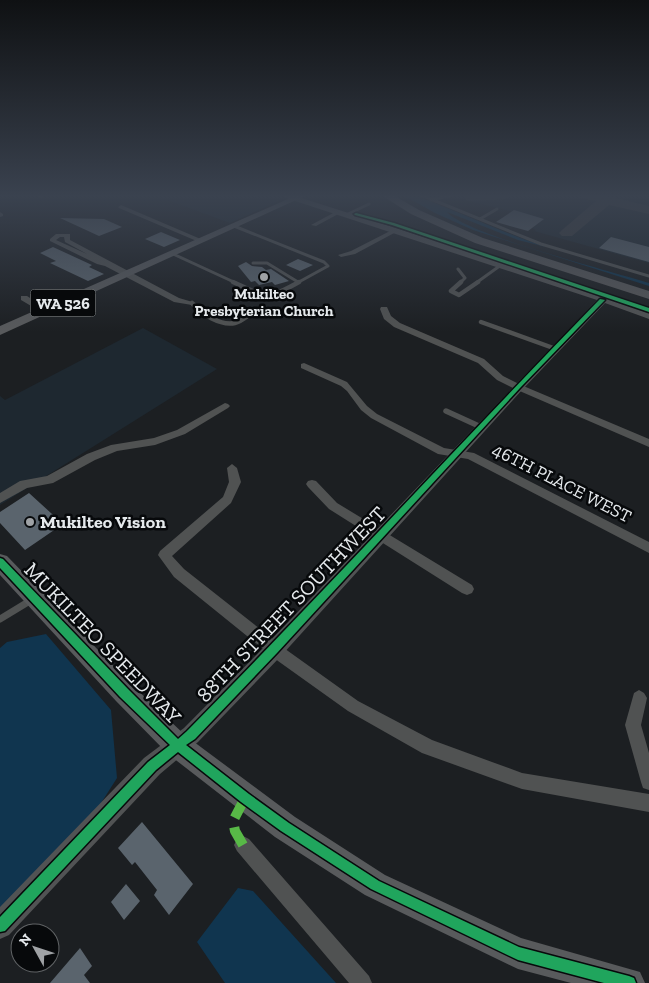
<svg xmlns="http://www.w3.org/2000/svg" width="649" height="983" viewBox="0 0 649 983" font-family="'Zilla Slab',serif">
  <style>
    .built { fill: #1e2830 }
    .green { fill: #10354f }
    .lines { fill: none; stroke-linecap: round; stroke-linejoin: round }
    .taxiway { fill: #3b3d40; fill-rule: evenodd }
    .building { fill: #5a646d }
    .lane-far3 { stroke: #505252; stroke-width: 3 }
    .lane-far2 { stroke: #505252; stroke-width: 4.5 }
    .lane-far1 { stroke: #505252; stroke-width: 5.5 }
    .lane { stroke: #505252; stroke-width: 7 }
    .street { fill: #505252; fill-rule: evenodd }
    .secondary { fill: #515354; fill-rule: evenodd }
    .primary { fill: #585a5c; fill-rule: evenodd }
    .highway { fill: #555658; fill-rule: evenodd }
    .quiet { stroke: #58b947; stroke-width: 10; stroke-dasharray: 20 10; stroke-linecap: butt }
    .cycleway-casing { stroke: #07090b; stroke-width: 3 }
    .cycleway { fill: #20a55d; fill-rule: evenodd }
    .poi-dot { fill: #9fa2a5; stroke: #07090b; stroke-width: 2 }
    .labels { text-anchor: middle; dominant-baseline: central; stroke-width: 5; stroke-linejoin: round; paint-order: stroke }
    .far-poi-label { font-size: 15px; font-weight: bold; fill: #e5e9ec; stroke: #07090b }
    .shield { fill: #07090b; stroke: #a2a6a8; stroke-width: 1 }
    .shield-label { font-size: 16px; font-weight: bold; fill: #e5e9ec }
    .street-label { font-size: 18px; fill: #e5e9ec; stroke: #07090b }
    .poi-label { font-size: 18px; font-weight: bold; fill: #e5e9ec; stroke: #07090b; text-anchor: start }
    .near-street-label { font-size: 21px; fill: #e5e9ec; stroke: #07090b }
  </style>
  <rect width="100%" height="100%" fill="#1c1f22"/>
  <path class="built" d="M154,195H279L283,199L230,223Z
    M460,195H649V263L534,231L536,230L532,228L543,219L456,198Z
    M143,328L217,369L0,505V396L5,400Z"/>
  <path class="green" d="M403,195C420,195 431,202 447,208C480,221 512,236 546,247L518,240L447,212C465,234 614,272 649,283V286L473,230L435,213Z
    M46,634L111,710L117,778L96,811L0,909V648L7,642Z
    M238,888L253,891L336,983H225L197,942Z"/>
  <g class="lines">
    <path class="taxiway" d="M466,195H513L506,199L471,201L466,200L464,197Z
      M580,195H603L649,206V214L609,205L572,236H562L559,233L562,230L596,201L582,198Z"/>
  </g>
  <path class="building" d="M514,210L544,219L528,231L496,222Z
    M60,218L104,219L122,227L99,236Z
    M161,232L180,240L164,247L145,239Z
    M611,237L649,247V262L599,248Z
    M53,247L92,265L89,267L104,274L88,281L50,263L56,261L40,253Z
    M298,259L313,265L300,271L286,265Z
    M246,262L252,266L262,267L266,270L271,269L289,281L275,285L272,282L259,285L255,281L251,282L238,266Z
    M29,493L63,524L25,550L0,523V512Z
    M142,822L193,884L169,915L154,895L157,890L135,862L132,865L118,848Z
    M126,884L140,901L124,920L111,902Z
    M80,948L92,966L84,975L90,983H50Z"/>
  <g class="lines">
    <path class="lane-far3" d="M421,195L541,244L649,276
      M431,200L452,195
      M346,215L369,204
      M480,219L497,209
      M234,226L324,262L328,266L297,283
      M173,254L236,283
      M253,263H267L298,282
      M458,269L465,278L460,283
      M476,283L501,265"/>
    <path class="lane-far2" d="M233,282C268,298 265,301 299,282
      M461,282L451,291L459,295L478,282
      M192,303C201,314 220,326 235,323C240,322 245,318 249,315
      M481,322L556,349"/>
    <path class="lane-far1" d="M446,411L481,427"/>
    <path class="lane" d="M0,619L33,599"/>
    <path class="street" d="M36,195H43L44,196L41,198Z
      M121,205L203,240L204,241L199,242L119,208L118,207Z
      M337,211L342,212L316,226L311,225Z
      M0,212L3,214V216L0,217Z
      M394,229L397,231L396,232L355,254L341,257L338,255L351,251Z
      M56,234H70V240L179,298L196,303L192,305L174,302L105,266L97,264L50,241V239ZM60,237H64L65,242L87,254L56,240Z
      M21,296H27L50,311L43,313L21,300Z
      M381,307H387L391,316L400,323L484,359L503,376L521,385L649,439V447L515,389L497,380L478,363L394,327L384,319L380,309Z
      M304,363L347,382L367,406L377,414L444,448L474,453L649,542V553L468,459L438,454L371,418L361,410L347,391L341,386L301,368V364Z
      M225,403L228,404L230,406L228,408L185,434L155,445L117,451L95,460L53,483L27,488L0,503V493L20,481L47,476L87,454L111,445L154,438L177,430Z
      M232,464L237,468L241,482L231,503L172,556L184,569L288,651L358,701L432,740L522,773L649,794V812L522,789L422,753L348,711L278,661L174,577L158,555L160,551L223,497L229,482L227,468Z
      M312,480L316,481L337,503L472,585L474,589L472,593L467,595L462,593L329,509L308,487L306,484L308,481Z
      M639,690L644,693L647,698L641,725L649,753V790L643,788L641,782L625,725L634,693Z
      M243,836L249,839L369,976L372,983H349L237,851L234,845L237,839Z"/>
    <path class="secondary" d="M283,195H292L584,288L649,312V319L605,303L522,390L281,656L198,742L160,774L9,935L0,939V907L144,758L184,728L267,644L597,300L283,197Z"/>
    <path class="primary" d="M297,195H307L0,335V326Z
      M0,554L7,556L132,685L186,736L295,817L385,875L521,938L640,972L645,983H571L518,969L365,895L275,837L168,754L116,701L0,575Z"/>
    <path class="highway" d="M381,195H393L419,210L483,238L649,291V299L475,243L411,214Z"/>
    <path class="quiet" d="M243,845L235,831L233,821L245,798"/>
    <g class="cycleway-casing">
      <path id="cycleway" d="M356,213L394,223L649,308V312L392,225L355,215L354,214Z
        M600,299L605,300L520,388L277,653L195,739L186,745L249,794L289,823L379,881L519,947L629,976L634,978L636,983H604L518,960L371,889L281,831L241,802L178,752L156,770L5,931L0,932V917L148,762L170,745L120,697L0,568V558L3,559L128,689L178,739L187,731C327,589 461,442 600,299Z"/>
    </g>
    <use href="#cycleway" class="cycleway"/>
  </g>
  <linearGradient id="sky" x2="0" y2="1"><stop stop-color="#0f1113"/><stop offset="0.59" stop-color="#3a424f"/><stop offset="1" stop-color="#3a424f" stop-opacity="0"/></linearGradient>
  <rect width="649" height="332" fill="url(#sky)"/>
  <g class="poi-dot">
    <circle cx="264" cy="277" r="5"/>
    <circle cx="30" cy="522" r="5"/>
  </g>
  <g class="labels">
    <g class="far-poi-label">
      <text x="264" y="294">Mukilteo<tspan x="264" dy="17">Presbyterian Church</tspan></text>
    </g>
    <rect class="shield" x="30.5" y="289.5" width="65" height="27" rx="4"/>
    <g class="shield-label">
      <text x="63" y="303">WA 526</text>
    </g>
    <g class="street-label">
      <text transform="translate(562 483) rotate(27)">46TH PLACE WEST</text>
    </g>
    <g class="poi-label">
      <text x="40" y="522">Mukilteo Vision</text>
    </g>
    <g class="near-street-label">
      <text transform="translate(291 604) rotate(-46)">88TH STREET SOUTHWEST</text>
      <text transform="translate(103 643) rotate(46)">MUKILTEO SPEEDWAY</text>
    </g>
  </g>
  <g transform="translate(35 948) rotate(310)"><circle r="24" fill="#07090b" stroke="#606365"/>
  <path d="M0-4L9 19L0 12L-9 19Z" fill="#9fa2a5"/>
  <text y="-8" font-size="14" font-weight="bold" text-anchor="middle" fill="#e5e9ec">N</text>
  </g>
</svg>
